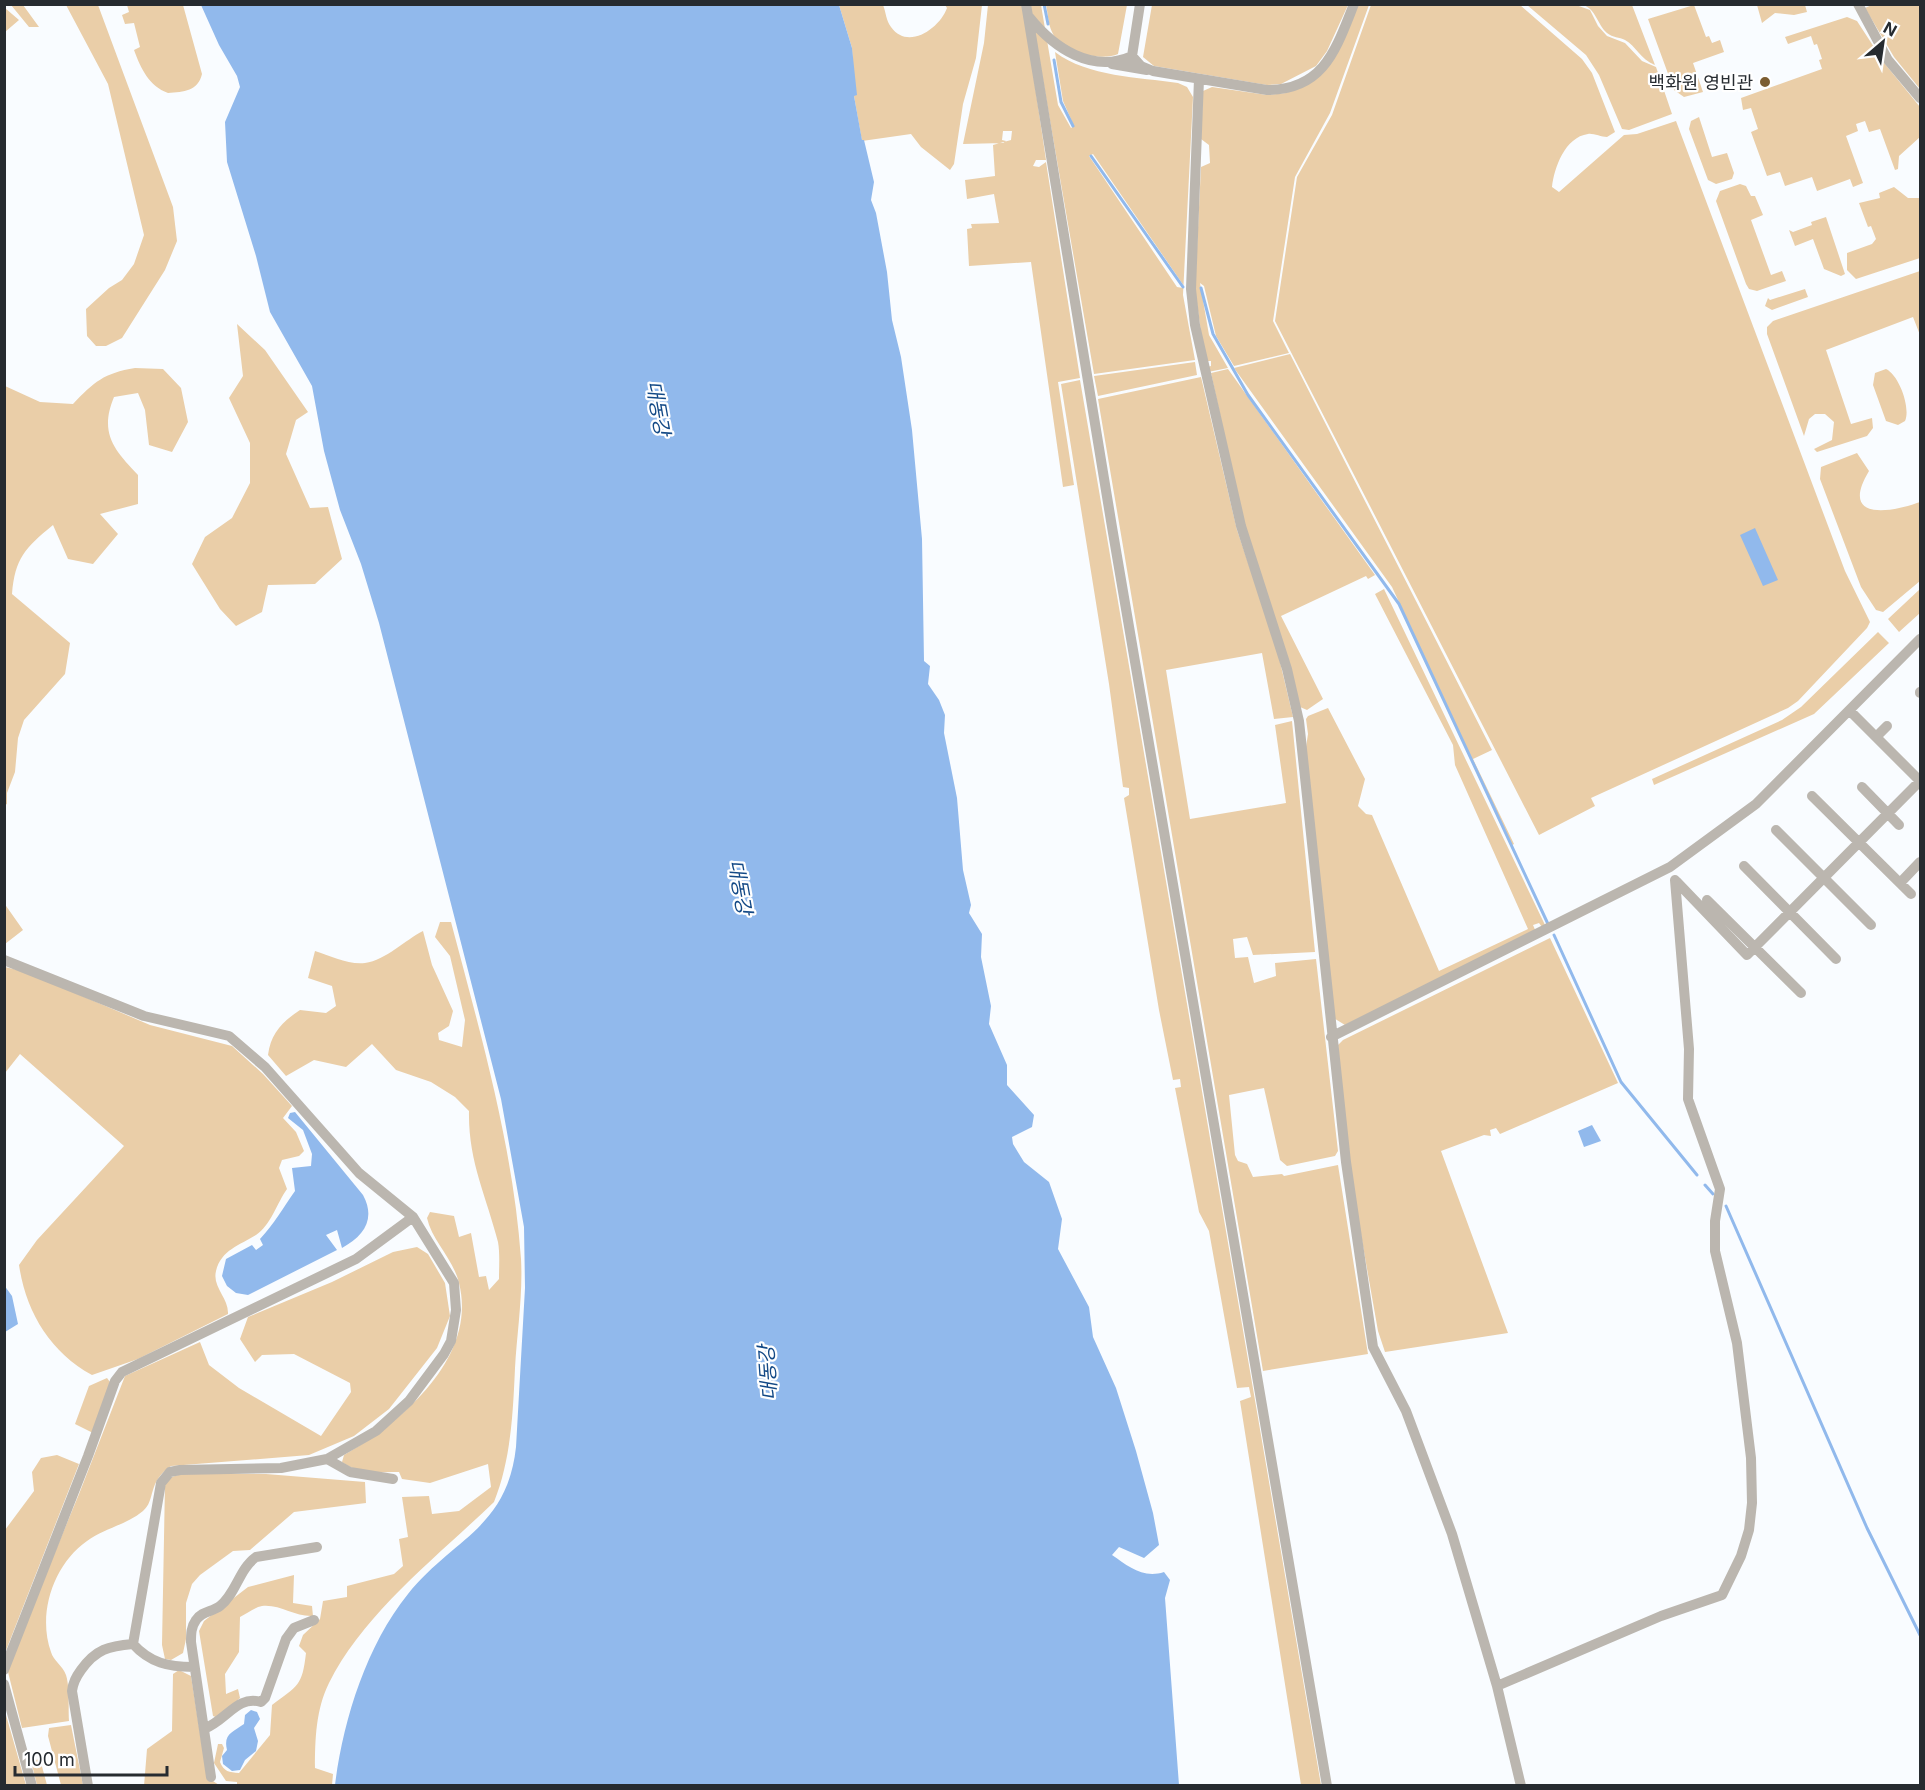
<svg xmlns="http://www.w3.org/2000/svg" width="1925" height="1790" viewBox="0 0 1925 1790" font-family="Inter,'Noto Sans KR',sans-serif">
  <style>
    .green { fill: #eacea8; fill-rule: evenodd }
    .water { fill: #91b9ec }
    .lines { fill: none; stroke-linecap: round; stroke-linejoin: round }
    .stream { stroke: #91b9ec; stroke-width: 3 }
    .street { stroke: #bbb6af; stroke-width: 10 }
    .poi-dot { fill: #7b5d31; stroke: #fff; stroke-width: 2 }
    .labels { text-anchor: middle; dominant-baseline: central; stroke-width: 4.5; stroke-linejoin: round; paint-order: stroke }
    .poi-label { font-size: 18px; fill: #262b30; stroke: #fff; text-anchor: end }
    .water-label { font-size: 20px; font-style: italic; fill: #134986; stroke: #fff }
  </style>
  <rect width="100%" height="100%" fill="#f9fcff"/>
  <path class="green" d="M1874,4L1920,5V89L1894,57L1865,8Z
    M11,5H23L39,27H29Z
    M66,5H98L173,207L177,241L165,270L122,338L106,346H96L87,336L86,309L109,288L122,280L134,264L144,235L108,84Z
    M127,5H183L202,74C198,91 184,92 168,93C149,86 141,69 134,50L140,47L134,23L125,24L122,15L129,12Z
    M839,5H883C886,12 886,21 891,27C908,51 940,28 947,8L945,5H982L976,58L963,104L954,164L950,170L921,147L911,134L862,141L854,96L852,48Z
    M988,5H1023L1046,160H1036L1033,166L1039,167L1046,162L1080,378L1058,382L1074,485L1063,487L1031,262L969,266L967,229L972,228L971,224L999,223L994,194L967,199L965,180L995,176L993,145L1011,140L1012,131H1003L1002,140L1006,141L1003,143L963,144L984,43Z
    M1030,5H1041L1058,105L1071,128L1074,126L1063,101L1055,52C1088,77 1139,77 1178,83L1187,87L1193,97L1183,295L1195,360L1094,374ZM1093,154L1184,286L1183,288L1177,287L1089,156Z
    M1046,5H1127L1118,54C1101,62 1060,52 1052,32C1048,24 1048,13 1046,5Z
    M1152,5H1348L1327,51L1316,66L1281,84L1267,85L1154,66L1143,57Z
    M1358,5H1369L1330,113L1295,177L1273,321L1289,353L1234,366L1216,336L1204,286L1200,283L1209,335L1228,368L1208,372L1207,367L1211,366V361H1205L1195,289L1201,167L1210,163L1209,145L1201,139L1203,91L1212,87L1267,95L1286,93L1315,80Z
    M1371,5H1520L1582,59L1592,73L1615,132L1607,137C1601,137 1593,133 1588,134C1565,137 1554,168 1552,187L1559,192L1624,135L1637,134L1676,121L1845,571L1870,622L1867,628L1798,701L1788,708L1591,798L1595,806L1539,835L1275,321L1297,177L1332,115Z
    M1527,5H1576L1590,10L1598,26L1607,36L1625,43L1642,61L1656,67L1672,114L1629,130L1622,129L1599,75L1586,55Z
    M1583,5H1632L1655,65C1640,59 1636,46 1625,40C1619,37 1613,38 1607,33C1597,24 1596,9 1583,5Z
    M1694,5L1706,37L1709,36L1712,43L1720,40L1724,52L1693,63L1703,92L1684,97L1674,90L1648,19Z
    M1757,5H1805L1807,12L1794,15L1775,13L1762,23Z
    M5,8L19,20L5,32H4Z
    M1847,17L1857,21L1885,64L1920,107V137L1899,156L1898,169L1895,170L1880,129L1869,132L1865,121L1856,124L1858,131L1846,136L1863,183L1853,187L1850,179L1817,191L1812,177L1785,186L1780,172L1767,176L1751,132L1758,129L1751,108L1743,110L1741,98L1822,69L1819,60L1822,59L1817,44L1814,45L1811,36L1788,44L1785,37Z
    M1699,117L1712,157L1727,153L1734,173L1732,179L1716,184L1708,180L1689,129L1691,121Z
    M1740,184L1746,186L1751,196H1755L1763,215L1751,220L1771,275L1782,271L1786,281L1757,291L1749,289L1746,284L1716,201L1720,191Z
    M1894,187L1908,198H1920V258L1856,279L1847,270V253L1872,244L1876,239L1871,226L1868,227L1859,203L1880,198L1879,193Z
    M1826,217L1845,274L1841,276L1824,269L1813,239L1795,246L1789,230L1793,232L1812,225L1811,222Z
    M1920,271V335L1913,317L1826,350L1851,424L1872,418L1873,428L1867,436L1817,452L1814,449L1832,440L1834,422L1825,414H1815L1809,419L1804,436L1767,334V327L1773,321Z
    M1805,289L1808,297L1772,310L1765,306L1768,298L1770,300Z
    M237,324L265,350L308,412L296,420L286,454L310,508L328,507L342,559L315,584L268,585L262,612L236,626L220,609L192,564L205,537L232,518L250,483V443L229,398L243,376Z
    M1290,354L1492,750L1473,759L1514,844L1512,845L1392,587L1234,368Z
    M1195,362L1197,375L1098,396L1094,376Z
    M135,368L163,369L181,388L188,422L172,452L149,445L145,410L138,393L114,397C99,433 114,450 138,475V504L100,514L118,534L93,564L68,559L53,525C25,548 15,558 12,594L70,643L65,674L24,720L18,738L15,772L7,793V804L5,805V386L40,402L73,404C94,382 104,373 135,368Z
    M1228,369L1375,575L1368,579L1366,576L1281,616L1323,699L1307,710L1300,707L1244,526L1211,373Z
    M1886,369C1899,375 1911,408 1905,421L1898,425L1886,421L1873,385L1875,373Z
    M1201,377L1237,530L1276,645L1293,717L1274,719L1262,653L1166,670L1190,819L1286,803L1275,725L1292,721L1315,952L1253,955L1247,937L1233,939L1235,958L1248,957L1254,983L1276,976L1275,963L1316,959L1338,1151L1335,1156L1287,1166L1280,1160L1264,1088L1229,1095L1235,1155L1238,1161L1247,1164L1253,1177L1282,1174L1284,1176L1338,1165L1368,1354L1263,1371L1098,399Z
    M1080,380L1321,1785H1301L1240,1401L1251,1397L1249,1387L1237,1388L1209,1231L1199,1212L1175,1088L1181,1087L1180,1079L1173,1080L1159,1010L1124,798L1129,795V788L1123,787L1109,684L1061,384Z
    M1857,453L1869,471C1839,521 1890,513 1920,502V581L1883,612L1876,610L1861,587L1820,479L1821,467Z
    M1384,589L1545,925L1542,927L1539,923L1533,925L1536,932L1345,1025L1332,1017L1306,747L1308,734L1306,719L1308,716L1328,708L1365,779L1358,806L1366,814L1372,815L1439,971L1528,929L1455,765L1453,745L1375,594Z
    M1920,589V613L1899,632L1888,619Z
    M1878,632L1889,643L1814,714L1654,785L1652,779L1782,720L1801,707Z
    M4,903L23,930L5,944H4Z
    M440,922H451C480,1032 513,1145 521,1259C523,1295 517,1333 515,1368C513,1413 511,1460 494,1502C439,1555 363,1614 329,1683C316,1709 315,1739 315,1768L333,1774L332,1785H237V1782L226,1781L214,1763L218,1744H222L224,1748L220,1762C224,1772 229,1772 239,1773L270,1735L272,1705C298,1685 302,1687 306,1653L299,1646L303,1635L320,1619L323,1601L347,1597V1586L394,1574L403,1566L399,1539L408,1537L402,1497L429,1496L432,1514L459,1511L491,1487L488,1464L430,1483L402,1479L399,1472C380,1472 358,1474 342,1462L344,1455C401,1422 478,1358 459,1283C453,1258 432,1241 427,1218L430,1212L454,1216L459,1237L471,1233L479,1277L486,1276L489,1290L499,1279C499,1267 500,1253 498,1242C486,1195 468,1161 469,1111L455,1097L431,1082L396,1070L372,1044L346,1067L314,1060L286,1076L268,1055C271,1033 282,1022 300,1010L326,1013L336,1006L332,986L308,978L315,951C330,956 349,965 365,963C386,960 405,940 423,931L432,965L453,1011L449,1026L438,1033L439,1040L462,1047L465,1020L450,956L435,937Z
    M1550,938L1618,1083L1500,1134L1496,1128L1490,1130L1491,1136L1484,1135L1441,1151L1508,1333L1385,1352L1378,1331L1348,1161L1338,1045L1343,1040Z
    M5,967L26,972L150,1025L232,1046L263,1074L292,1106L283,1118L296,1132L304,1151L299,1156L282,1160L279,1168L287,1189C277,1203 271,1225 256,1235C240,1245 221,1250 216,1271C212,1287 229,1298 228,1314L138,1359L92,1375C50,1352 26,1312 19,1265L37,1240L124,1146L20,1054L5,1073Z
    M417,1247L428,1254L445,1283L450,1316L437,1348L389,1409L354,1436L309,1455L171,1466C147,1482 156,1500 143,1511C126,1525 105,1528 87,1541C54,1564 37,1613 51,1652C53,1660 63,1666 66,1675C70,1688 68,1707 69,1721L22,1728L7,1668L79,1494L125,1376L200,1342L209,1365L239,1388L321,1436L351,1392L350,1383L294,1354L262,1355L255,1362L240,1339L248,1317L332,1282L393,1252Z
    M107,1378L110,1382L93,1433L75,1424L89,1386Z
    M57,1455L79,1464L5,1653V1530L34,1491L32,1472L41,1458Z
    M181,1474H266L365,1482L366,1503L294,1512L250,1550L233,1551L200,1575L192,1584L186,1603V1639L183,1653L171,1660L165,1659L162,1645L165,1484L172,1477Z
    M294,1575L293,1603L312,1606L313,1616C295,1617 280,1604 262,1606C255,1607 246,1614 240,1617L239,1652L225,1674L226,1694L238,1689L240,1698L218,1718L213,1716L199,1631L204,1621L248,1587Z
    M179,1670L191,1676L207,1777L219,1785L144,1786L147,1749L172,1731L173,1674Z
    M4,1708L26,1785H5Z
    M71,1725L83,1785H61L48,1736L49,1728Z
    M40,1759L47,1785H37L31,1761Z"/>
  <path class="water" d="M201,5H839L852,48L857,95L854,96L862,140H864L874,182L871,200L876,213L887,272L892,320L901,357L912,430L922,539L924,661L930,666L928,684L939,700L945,715L944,733L957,798L963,870L971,905L969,913L982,934L981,957L991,1006L989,1024L1007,1065V1085L1034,1115L1032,1127L1012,1137L1013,1144L1024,1162L1049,1182L1062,1219L1058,1249L1089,1307L1093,1337L1116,1388L1136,1451L1153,1513L1159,1545L1144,1558L1119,1547L1112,1555C1128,1566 1143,1579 1164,1572L1170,1580L1165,1598L1179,1785H335C343,1721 366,1646 408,1594C453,1538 507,1529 516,1447L525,1288L524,1227L501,1099L379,623L361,564L340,510L324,451L312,386L270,312L256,256L227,162L225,122L240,87L237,76L219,45Z
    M1755,528L1778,580L1763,586L1740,535Z
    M295,1112L363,1195C376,1219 364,1236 342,1248L337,1230L326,1235L337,1250L248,1295L236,1293L227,1286L222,1276L226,1259L252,1245L256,1250L263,1245L260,1239C274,1224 283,1208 295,1191L292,1168L311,1166L312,1154L303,1130L288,1118L290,1113Z
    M1592,1125L1601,1141L1584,1147L1578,1131Z
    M4,1285L12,1296L18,1324L5,1332Z
    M251,1710L257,1712L260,1719L254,1728L258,1741L256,1751L245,1760L240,1770L232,1771L223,1764L222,1756L227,1750C223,1734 233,1732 244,1724L245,1715Z"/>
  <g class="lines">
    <path class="stream" d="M1044,4L1048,24
      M1054,60L1061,102L1073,126
      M1091,156L1183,287
      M1201,288L1213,334L1248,395L1399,604L1548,924
      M1554,935L1621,1082L1697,1175
      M1705,1185L1713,1194
      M1726,1206L1867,1528L1920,1635"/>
    <path class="street" d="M1026,4L1112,527L1327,1786
      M1140,4L1132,56L1141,66L1153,71L1267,90C1324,90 1336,49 1354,4
      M1858,4L1888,60L1920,98
      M1029,17C1054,48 1092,74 1132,56
      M1112,64L1147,70
      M1199,79L1191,289L1195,325L1241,526L1287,669L1299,721L1346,1162L1373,1347L1406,1411L1452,1534L1497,1686L1521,1786
      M1920,692V693
      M1850,711L1920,781
      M1876,737L1887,726
      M1862,787L1899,825
      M1812,796L1911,894
      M1776,830L1871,925
      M1744,866L1836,959
      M1676,881L1747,955L1920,781
      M1900,883L1920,862
      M1707,900L1801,993
      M4,960L144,1016L229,1036L265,1067L359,1173L413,1217L454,1283L456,1310L451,1341L444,1354L409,1401L376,1431L327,1459L281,1468L180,1470L170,1472L161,1483L133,1644C109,1646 96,1649 81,1670C76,1677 73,1682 72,1691L88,1786
      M1331,1037L1670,867L1756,804L1920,639
      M327,1459L350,1472L393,1479
      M133,1644C150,1663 169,1667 193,1667
      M4,1670L88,1456L115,1381L122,1372L356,1259L413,1217
      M4,1684L32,1786
      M1497,1686L1661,1616L1722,1595L1741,1556L1749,1530L1752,1503L1751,1458L1737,1343L1715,1251V1221L1720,1189L1688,1099L1689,1049L1675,880
      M204,1729C227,1720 237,1695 261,1702L265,1698L286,1639L294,1628L314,1620
      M211,1777L191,1642C191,1634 191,1627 196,1620C202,1611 212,1612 220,1606C236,1594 239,1569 256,1557L317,1547"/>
  </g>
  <circle class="poi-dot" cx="1765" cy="82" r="6"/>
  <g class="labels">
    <g class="poi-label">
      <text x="1753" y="82">백화원 영빈관</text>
    </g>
    <g class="water-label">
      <text transform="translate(658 408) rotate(80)">대동강</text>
      <text transform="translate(740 887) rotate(80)">대동강</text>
      <text transform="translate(768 1373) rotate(-94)">대동강</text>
    </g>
  </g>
  <rect width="1925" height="1790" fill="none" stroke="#262b30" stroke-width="12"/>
  <g transform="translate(1883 42) rotate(29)" stroke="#ffffff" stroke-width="4.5" paint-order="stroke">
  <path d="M0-4.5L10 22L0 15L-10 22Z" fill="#262b30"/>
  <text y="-9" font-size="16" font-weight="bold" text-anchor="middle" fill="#262b30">N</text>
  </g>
  <path d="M15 1766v9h152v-9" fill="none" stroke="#262b30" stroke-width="3"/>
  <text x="24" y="1766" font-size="18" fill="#262b30" stroke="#ffffff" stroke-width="4.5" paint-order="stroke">100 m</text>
</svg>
